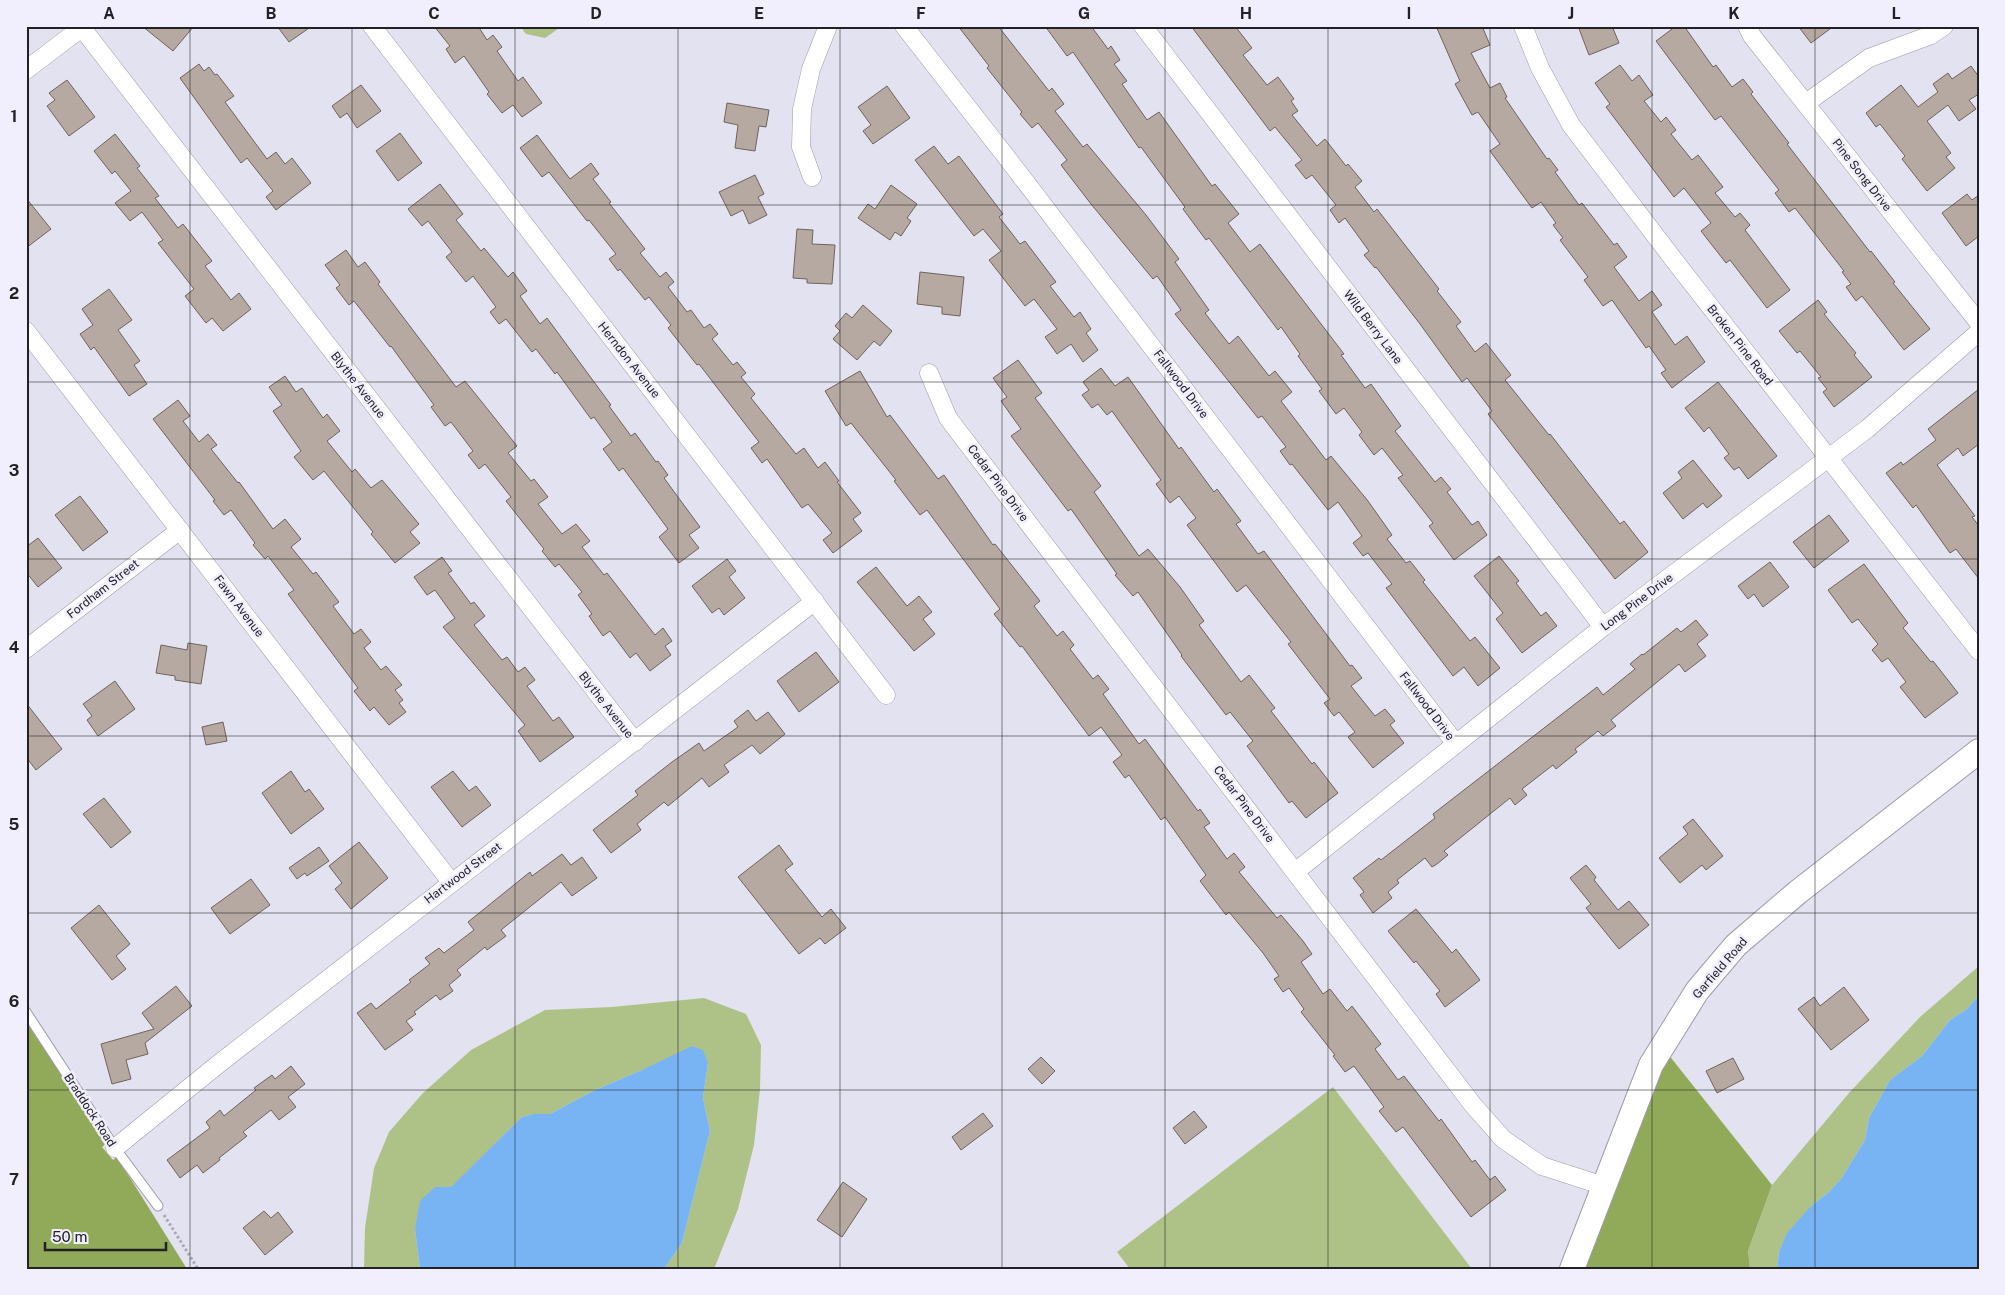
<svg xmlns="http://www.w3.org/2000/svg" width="2005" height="1295" viewBox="0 0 2005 1295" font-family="'Public Sans',sans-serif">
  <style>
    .green { fill: #aec288 }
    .forest { fill: #91aa59 }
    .water { fill: #78b4f4 }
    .building { fill: #b6a9a1; stroke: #6f635c }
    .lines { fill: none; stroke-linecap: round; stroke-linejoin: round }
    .lane-casing { stroke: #9e9ca9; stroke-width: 11 }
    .street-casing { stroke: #9e9ca9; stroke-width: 19 }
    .secondary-casing { stroke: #9e9ca9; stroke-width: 26 }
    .path { stroke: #a8a7b3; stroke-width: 3; stroke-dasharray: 2.5 2.5; stroke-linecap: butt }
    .lane { stroke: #fff; stroke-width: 9 }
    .street { stroke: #fff; stroke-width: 18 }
    .secondary { stroke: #fff; stroke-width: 24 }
    .grid { fill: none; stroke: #212126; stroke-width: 1; stroke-opacity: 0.55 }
    .labels { text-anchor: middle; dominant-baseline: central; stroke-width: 5; stroke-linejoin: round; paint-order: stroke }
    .street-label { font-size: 12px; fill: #212126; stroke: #f1effd }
    .neatline { fill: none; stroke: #212126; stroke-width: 2 }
    .grid-label { font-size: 16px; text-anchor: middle; font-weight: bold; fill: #212126 }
  </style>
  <rect width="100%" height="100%" fill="#e3e2f0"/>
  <path class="green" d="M520,26H562L545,38L526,34Z
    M1979,966V995L1967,1009L1950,1020L1922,1056L1890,1080L1869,1118L1865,1140L1841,1179L1829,1192L1811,1206L1779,1252L1777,1269H1750L1748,1251L1772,1185L1849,1093L1920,1017Z
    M704,998L746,1014L761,1045L760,1089L754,1145L738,1209L714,1269H664L682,1243L710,1131L703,1098L708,1063L642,1070L593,1091L550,1114H533L522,1117L451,1188L435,1187L415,1229L420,1269H364L365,1228L374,1168L389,1132L423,1093L471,1050L545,1010L612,1007Z
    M1333,1087L1472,1269H1130L1117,1252Z"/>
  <path class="forest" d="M26,1013L108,1142L102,1147L113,1160L117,1157L187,1269H26Z
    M1668,1054L1772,1185L1748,1251L1750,1269H1582Z"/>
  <path class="water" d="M1979,995V1269H1777L1779,1252L1787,1233L1811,1206L1829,1192L1841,1179L1865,1140L1869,1118L1890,1080L1922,1056L1950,1020L1967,1009Z
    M692,1046L703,1050L708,1063L703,1098L710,1131L682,1243L664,1269H420L415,1229L420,1201L435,1187H451L522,1117L533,1114H550L593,1091L642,1070Z"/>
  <path class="building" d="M142,26H194L173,51Z
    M277,26H312L289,42Z
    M434,26H478L487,40L493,35L502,47L497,51L518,81L523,77L542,103L522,117L513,105L502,113L487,94L489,92L464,56L455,63L446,49L450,46Z
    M958,26H998L1049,91L1052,88L1064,104L1055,111L1083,147L1087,144L1146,215L1179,259L1175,262L1209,310L1205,313L1229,344L1238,336L1269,376L1275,371L1292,392L1281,401L1326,460L1331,456L1368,501L1392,535L1387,539L1406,563L1410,561L1425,580L1423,582L1470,641L1475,637L1500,668L1478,686L1464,667L1453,676L1386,588L1392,584L1368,553L1363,556L1353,543L1362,536L1338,502L1328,510L1292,464L1290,465L1280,451L1286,447L1262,416L1258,418L1175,314L1181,310L1157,276L1153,279L1091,204L1061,165L1067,160L1038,123L1032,128L1020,114L1022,112L987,68L989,66Z
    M1045,26H1091L1108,49L1111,46L1120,60L1114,64L1127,81L1122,84L1147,120L1159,112L1212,186L1215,184L1239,214L1228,223L1250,252L1260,244L1344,354L1341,355L1365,388L1371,384L1401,426L1395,431L1409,449L1435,482L1441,477L1451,489L1447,492L1472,525L1478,521L1487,535L1454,560L1429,526L1433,523L1398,478L1403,475L1382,448L1374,455L1359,435L1362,432L1344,408L1336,414L1319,391L1322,389L1298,356L1300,354L1281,327L1278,330L1209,238L1206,240L1183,209L1185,207L1141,147L1139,148L1073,52L1067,56Z
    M1191,26H1235L1252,48L1243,55L1267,85L1278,77L1294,99L1291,101L1298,111L1292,115L1317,146L1325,139L1346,166L1348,164L1362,181L1355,187L1374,212L1377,209L1439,289L1437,291L1461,322L1456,326L1475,352L1486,343L1511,375L1505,380L1549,435L1550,434L1620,524L1624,521L1648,552L1615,579L1488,414L1492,411L1467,378L1462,382L1420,324L1376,267L1375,268L1364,255L1369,251L1345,218L1339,223L1330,210L1336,205L1312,175L1306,179L1295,165L1302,160L1275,127L1270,131Z
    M1436,26H1482L1490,45L1471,53L1490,88L1500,83L1507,97L1505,98L1547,159L1549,158L1558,170L1555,172L1579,205L1582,203L1614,245L1617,243L1627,257L1614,267L1639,301L1652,291L1662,305L1652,312L1675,345L1687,336L1705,362L1672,388L1661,373L1666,370L1649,346L1646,348L1612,300L1603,306L1584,280L1588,277L1560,240L1563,238L1553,225L1556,223L1541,202L1532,208L1490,151L1500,144L1478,112L1472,115L1455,84L1460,81Z
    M1578,26H1612L1619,43L1589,55Z
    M1676,26H1684L1713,67L1716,65L1732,87L1743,79L1753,92L1751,94L1789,143L1787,144L1870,252L1871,251L1895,282L1893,283L1930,329L1904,350L1862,296L1856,301L1846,287L1851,284L1842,272L1844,271L1795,208L1789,212L1775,193L1779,190L1721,116L1715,120L1656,41Z
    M1798,26H1834L1811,43Z
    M199,64L204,71L209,67L215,75L217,74L234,96L225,102L267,159L276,152L285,164L292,158L311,183L276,210L266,197L273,191L247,158L241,163L180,78Z
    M1620,65L1632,81L1639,75L1653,95L1644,101L1661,122L1666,117L1676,130L1671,134L1692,160L1698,155L1723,187L1715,193L1735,217L1740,213L1750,225L1745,230L1790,290L1767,308L1730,260L1726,263L1701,231L1711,223L1684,188L1674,197L1606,107L1610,104L1595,83Z
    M1971,66L1979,77V94L1969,100L1976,109L1959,121L1948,105L1927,121L1951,153L1946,157L1955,168L1927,191L1902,159L1905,156L1880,124L1876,127L1866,113L1901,85L1918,107L1938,92L1933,84L1948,73L1952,79Z
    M67,80L95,117L69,136L47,106L55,100L49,93Z
    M361,85L381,111L357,128L347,113L340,118L332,106Z
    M887,86L910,118L873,144L863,131L871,125L858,107Z
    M727,103L769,110L766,127L759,126L755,151L735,148L738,125L724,122Z
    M400,133L422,163L398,181L376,151Z
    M115,134L140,166L137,168L159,196L155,198L178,228L183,224L212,261L205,266L231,300L239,293L251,309L223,331L212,318L206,323L185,296L194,289L158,243L163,240L142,212L130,221L115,203L131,191L115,171L112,174L94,151Z
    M537,135L570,179L591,163L599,174L593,179L611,202L609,203L645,249L640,253L660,277L666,272L674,282L668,287L687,312L691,310L704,328L710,324L718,334L712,339L733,365L737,362L746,373L741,377L755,394L751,398L796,454L804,448L818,468L825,462L839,481L837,482L861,513L853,519L862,531L833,553L823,540L832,533L808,504L802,508L767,459L762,463L751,448L759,442L699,364L697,365L668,328L671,325L649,297L645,300L620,269L618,271L609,259L616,254L589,220L587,221L549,172L542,177L520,148Z
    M934,146L948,164L959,156L1003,214L999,217L1020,244L1025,241L1056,282L1050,286L1074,317L1080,312L1091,329L1086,333L1098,350L1083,362L1071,344L1057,354L1045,337L1057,329L1034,299L1025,306L989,260L1001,251L983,229L974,236L915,160Z
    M755,175L764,194L758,197L767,215L749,224L743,210L731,216L719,192Z
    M440,184L463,214L456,220L481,251L484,248L508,277L513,272L527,291L520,296L540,324L547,318L611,405L609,406L631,436L635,433L656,462L658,461L668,475L664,478L700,527L689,535L699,548L679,563L659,537L668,529L623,468L619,471L603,449L612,442L594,417L591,419L557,372L555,374L536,349L532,352L506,319L499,324L490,312L496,307L473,276L466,282L446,257L452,252L428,221L422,226L408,209Z
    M891,185L917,204L907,218L911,221L901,236L895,232L890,240L858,218L868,204L875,209Z
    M1967,194L1972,200L1979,195V236L1966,246L1942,213Z
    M26,198L51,229L26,248Z
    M797,229L813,230L812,244L835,245L832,284L807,283V279L793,278Z
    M346,250L358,267L365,262L380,282L378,284L456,387L465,381L517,446L508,453L531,481L534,479L548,497L538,504L562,534L576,524L590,541L582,547L604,575L607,573L655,635L663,628L672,641L665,646L671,655L650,671L636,653L630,658L610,631L603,636L589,616L592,614L578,595L582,592L559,564L555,567L542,551L544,549L506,501L511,497L485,464L479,469L468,455L473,451L451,422L445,426L431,407L434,405L391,346L390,347L354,301L349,305L336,288L340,285L325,265Z
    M920,272L964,277L960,316L942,314V307L917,304Z
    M109,289L132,320L118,330L140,361L134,365L147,384L129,396L94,347L91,350L80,334L93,325L82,309Z
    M1818,300L1827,312L1824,314L1856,353L1854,355L1872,377L1834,407L1823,392L1827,389L1818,378L1821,377L1800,351L1797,353L1779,331Z
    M863,305L892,331L880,346L874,341L857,360L833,339L840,331L835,326L846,313L852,318Z
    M1018,360L1042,393L1035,398L1101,486L1094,492L1139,556L1148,549L1180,587L1204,621L1199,625L1241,682L1249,675L1275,708L1271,711L1312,764L1314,762L1338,793L1306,818L1292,801L1289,803L1247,746L1253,741L1230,712L1226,715L1181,656L1182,655L1138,592L1133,596L1115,575L1117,574L1071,509L1068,511L1011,436L1021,429L1001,401L1007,397L993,378Z
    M1101,368L1115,386L1128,377L1179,449L1181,447L1214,492L1217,489L1241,521L1236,524L1258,554L1264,551L1350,666L1352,665L1362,678L1351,686L1375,716L1385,709L1395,721L1390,725L1404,743L1373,768L1348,737L1355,732L1339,712L1334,716L1324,703L1330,699L1288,644L1291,642L1246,585L1237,592L1187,525L1196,518L1179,496L1170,503L1156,484L1161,480L1112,411L1107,415L1098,404L1092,408L1082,395L1089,390L1083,382Z
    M860,371L887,417L890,415L938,479L944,475L993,545L995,544L1040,601L1034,606L1057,636L1063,631L1074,645L1070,649L1093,679L1098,675L1109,689L1103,694L1139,744L1145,739L1198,811L1200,809L1210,823L1204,827L1227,859L1234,853L1245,867L1239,872L1277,918L1281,915L1303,941L1312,954L1301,962L1323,994L1330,989L1347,1011L1352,1006L1381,1044L1375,1049L1398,1080L1404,1076L1439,1121L1441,1119L1472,1162L1475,1160L1490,1180L1495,1176L1506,1190L1471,1217L1403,1127L1396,1132L1379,1111L1384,1107L1354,1066L1345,1072L1333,1056L1335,1055L1301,1012L1304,1009L1289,988L1283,992L1274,979L1279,976L1263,953L1229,912L1226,915L1200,881L1206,875L1165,817L1161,820L1129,775L1125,778L1113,762L1122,755L1101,727L1089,736L1022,646L1020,647L994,614L1000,609L927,510L920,515L894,481L896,480L851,423L846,426L825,391Z
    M285,376L296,392L302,388L323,418L327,414L340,431L327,441L352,472L355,469L371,488L382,480L419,524L410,532L420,543L395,563L371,534L373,532L324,471L313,480L294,457L301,451L273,411L282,405L269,387Z
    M1718,382L1777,456L1748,479L1739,467L1734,470L1724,458L1729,454L1709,427L1704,432L1685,408Z
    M1979,389V444L1963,456L1958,448L1937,465L1975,516L1972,517L1979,526V579L1956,549L1950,553L1916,505L1913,508L1886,473L1901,462L1903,465L1936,440L1928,429Z
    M178,400L190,416L183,421L199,442L208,434L217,445L211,449L238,483L239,482L273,529L285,519L301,539L291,547L313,574L316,572L339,602L333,606L354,634L361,629L371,642L364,648L381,670L386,666L402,685L395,690L403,700L399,703L406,712L389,725L374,707L370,711L354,691L358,688L288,594L294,590L268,556L265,559L253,545L255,543L231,510L224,515L213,501L215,500L153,419Z
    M1693,460L1722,496L1707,508L1703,503L1683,519L1663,493L1682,478L1678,472Z
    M80,496L108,532L83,551L55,515Z
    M1829,515L1849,541L1814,568L1793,542Z
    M38,538L62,568L38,587L26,572V547Z
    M1499,556L1519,581L1516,583L1541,616L1546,612L1557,626L1522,653L1496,619L1503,613L1474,576Z
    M442,557L452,571L448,573L471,604L474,602L485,616L474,625L502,660L507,657L518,672L525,667L535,680L527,686L553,721L559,717L574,737L540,762L518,731L525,725L443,627L455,618L435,590L427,595L414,577Z
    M727,559L736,571L729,577L745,598L724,615L719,608L712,613L692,586Z
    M1770,562L1789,587L1763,607L1754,594L1748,599L1738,586Z
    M1864,564L1908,623L1903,628L1931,662L1933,661L1958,693L1925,718L1900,687L1906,682L1888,658L1882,662L1872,650L1878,644L1858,619L1852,623L1828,590Z
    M876,567L907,606L919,596L932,612L923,619L935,634L914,651L857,582Z
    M1696,620L1708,635L1697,644L1706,656L1685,672L1679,664L1611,720L1616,726L1603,736L1598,731L1575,749L1577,752L1556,769L1553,765L1522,789L1527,795L1515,805L1510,798L1444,851L1448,855L1437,864L1432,867L1425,858L1397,880L1399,883L1388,892L1392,898L1373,913L1360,895L1364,892L1353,878L1379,858L1381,860L1435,818L1433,814L1597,687L1603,695L1635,669L1630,664L1642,654L1643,655L1677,628L1681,632Z
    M188,643L207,646L201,684L175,680V676L156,673L161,645L187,650Z
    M816,652L839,682L799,712L777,681Z
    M115,681L135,709L98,736L87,720L92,716L83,704Z
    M26,703L62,749L36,770L26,757Z
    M748,710L756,721L768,712L785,734L760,754L752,745L724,765L729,772L709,787L702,778L668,806L664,802L637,824L641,830L611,853L593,830L638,795L635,791L672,762L699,743L704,751L738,727L734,721Z
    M223,722L227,741L206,745L202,727Z
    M291,771L305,792L309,789L324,809L291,834L262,793Z
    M453,771L469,791L476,786L491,805L462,827L431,787Z
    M104,798L131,832L111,848L83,814Z
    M1693,819L1723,856L1706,870L1702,865L1680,883L1659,858L1688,834L1683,827Z
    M359,842L388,878L351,909L335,889L342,883L329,866Z
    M779,845L793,864L785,870L822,917L831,909L846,928L825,944L820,938L799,954L738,877Z
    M319,847L329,861L307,876L305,873L297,879L289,868Z
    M562,854L571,865L582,857L597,878L572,896L561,882L501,930L506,936L487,950L485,947L457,970L461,975L449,985L453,991L440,1000L436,995L414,1012L416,1014L406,1021L413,1030L385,1050L357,1013L371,1003L376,1009L411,982L409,980L430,964L425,958L439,948L444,953L474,930L468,922L530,872L532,876Z
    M1586,865L1596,877L1594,880L1618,910L1629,901L1649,925L1619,949L1586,908L1591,904L1570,878Z
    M251,879L270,905L230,934L211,908Z
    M99,905L130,944L116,956L126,969L112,980L71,928Z
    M1416,909L1452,953L1456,949L1480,980L1445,1007L1436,994L1440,991L1416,961L1414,963L1388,931Z
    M176,986L192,1006L145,1043L148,1054L126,1060L131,1079L112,1084L101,1044L154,1029L142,1013Z
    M1844,987L1869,1020L1831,1050L1798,1009L1814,997L1820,1006Z
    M1041,1057L1055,1071L1042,1084L1028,1069Z
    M1733,1058L1744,1079L1717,1093L1706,1071Z
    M291,1066L305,1084L288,1097L296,1107L279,1120L271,1110L243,1132L247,1136L219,1158L220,1160L203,1173L197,1165L180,1178L167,1160L210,1128L206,1122L220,1110L224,1116L256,1090L254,1088L272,1075L275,1079Z
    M1194,1111L1207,1127L1185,1144L1173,1128Z
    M983,1113L993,1126L961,1150L952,1137Z
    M843,1182L867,1199L842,1237L817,1220Z
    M264,1211L271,1218L278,1212L293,1232L265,1255L243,1228Z"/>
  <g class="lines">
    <g class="lane-casing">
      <path id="lane" d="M26,1012L115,1148L158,1206"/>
    </g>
    <g class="street-casing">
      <path id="street" d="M372,26L886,695
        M904,26L1011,163L1456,744
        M1143,26L1603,627
        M1523,26L1540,68L1571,125L1677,264L1979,651
        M1747,26L1752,36L1979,323
        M82,28L635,742
        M26,70L84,26
        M1806,103L1869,58L1931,35L1944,26
        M812,177L801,147L802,109L811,69L828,26
        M26,331L451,882
        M929,373L948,418L1473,1105L1503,1139L1542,1166L1604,1186
        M26,649L180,530
        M1295,872L1603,627L1867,429L1979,332
        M115,1148L216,1066L815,601"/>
    </g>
    <g class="secondary-casing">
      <path id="secondary" d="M1572,1269L1651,1065L1697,991L1736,945L1798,892L1979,751"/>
    </g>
    <path class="path" d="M164,1215L198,1269"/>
    <use href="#lane" class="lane"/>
    <use href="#street" class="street"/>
    <use href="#secondary" class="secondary"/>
  </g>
  <path class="grid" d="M190,26V1269M352,26V1269M515,26V1269M678,26V1269M840,26V1269M1002,26V1269M1165,26V1269M1328,26V1269M1490,26V1269M1652,26V1269M1815,26V1269M26,205H1979M26,382H1979M26,559H1979M26,736H1979M26,913H1979M26,1090H1979"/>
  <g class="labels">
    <g class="street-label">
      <text transform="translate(1862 175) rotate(52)">Pine Song Drive</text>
      <text transform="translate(1373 327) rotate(53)">Wild Berry Lane</text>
      <text transform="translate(1740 345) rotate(52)">Broken Pine Road</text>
      <text transform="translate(629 360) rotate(52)">Herndon Avenue</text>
      <text transform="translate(1181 384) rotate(53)">Fallwood Drive</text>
      <text transform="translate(358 385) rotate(52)">Blythe Avenue</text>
      <text transform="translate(998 483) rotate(53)">Cedar Pine Drive</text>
      <text transform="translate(103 589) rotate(-38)">Fordham Street</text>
      <text transform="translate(1637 602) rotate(-37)">Long Pine Drive</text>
      <text transform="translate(239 606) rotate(53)">Fawn Avenue</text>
      <text transform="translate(606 705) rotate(52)">Blythe Avenue</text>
      <text transform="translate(1427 706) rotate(53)">Fallwood Drive</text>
      <text transform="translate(1244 804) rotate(53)">Cedar Pine Drive</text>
      <text transform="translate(463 873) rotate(-37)">Hartwood Street</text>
      <text transform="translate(1720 968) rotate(-49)">Garfield Road</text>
      <text transform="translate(90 1110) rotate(57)">Braddock Road</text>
    </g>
  </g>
  <rect width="2005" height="1295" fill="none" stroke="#f1effd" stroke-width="55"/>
  <path d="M45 1242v8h121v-8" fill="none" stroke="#212126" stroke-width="2.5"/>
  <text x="52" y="1242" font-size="15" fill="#212126" stroke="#f1effd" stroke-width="4" paint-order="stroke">50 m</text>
  <rect x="28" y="28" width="1950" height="1240" class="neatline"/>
  <g class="grid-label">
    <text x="109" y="19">A</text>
    <text x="271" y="19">B</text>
    <text x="434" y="19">C</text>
    <text x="596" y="19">D</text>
    <text x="759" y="19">E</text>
    <text x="921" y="19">F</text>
    <text x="1084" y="19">G</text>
    <text x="1246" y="19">H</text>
    <text x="1409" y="19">I</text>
    <text x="1571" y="19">J</text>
    <text x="1734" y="19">K</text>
    <text x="1896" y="19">L</text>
    <text x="14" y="122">1</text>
    <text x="14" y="299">2</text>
    <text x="14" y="476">3</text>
    <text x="14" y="653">4</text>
    <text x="14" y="830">5</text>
    <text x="14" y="1007">6</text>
    <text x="14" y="1185">7</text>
  </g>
</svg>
